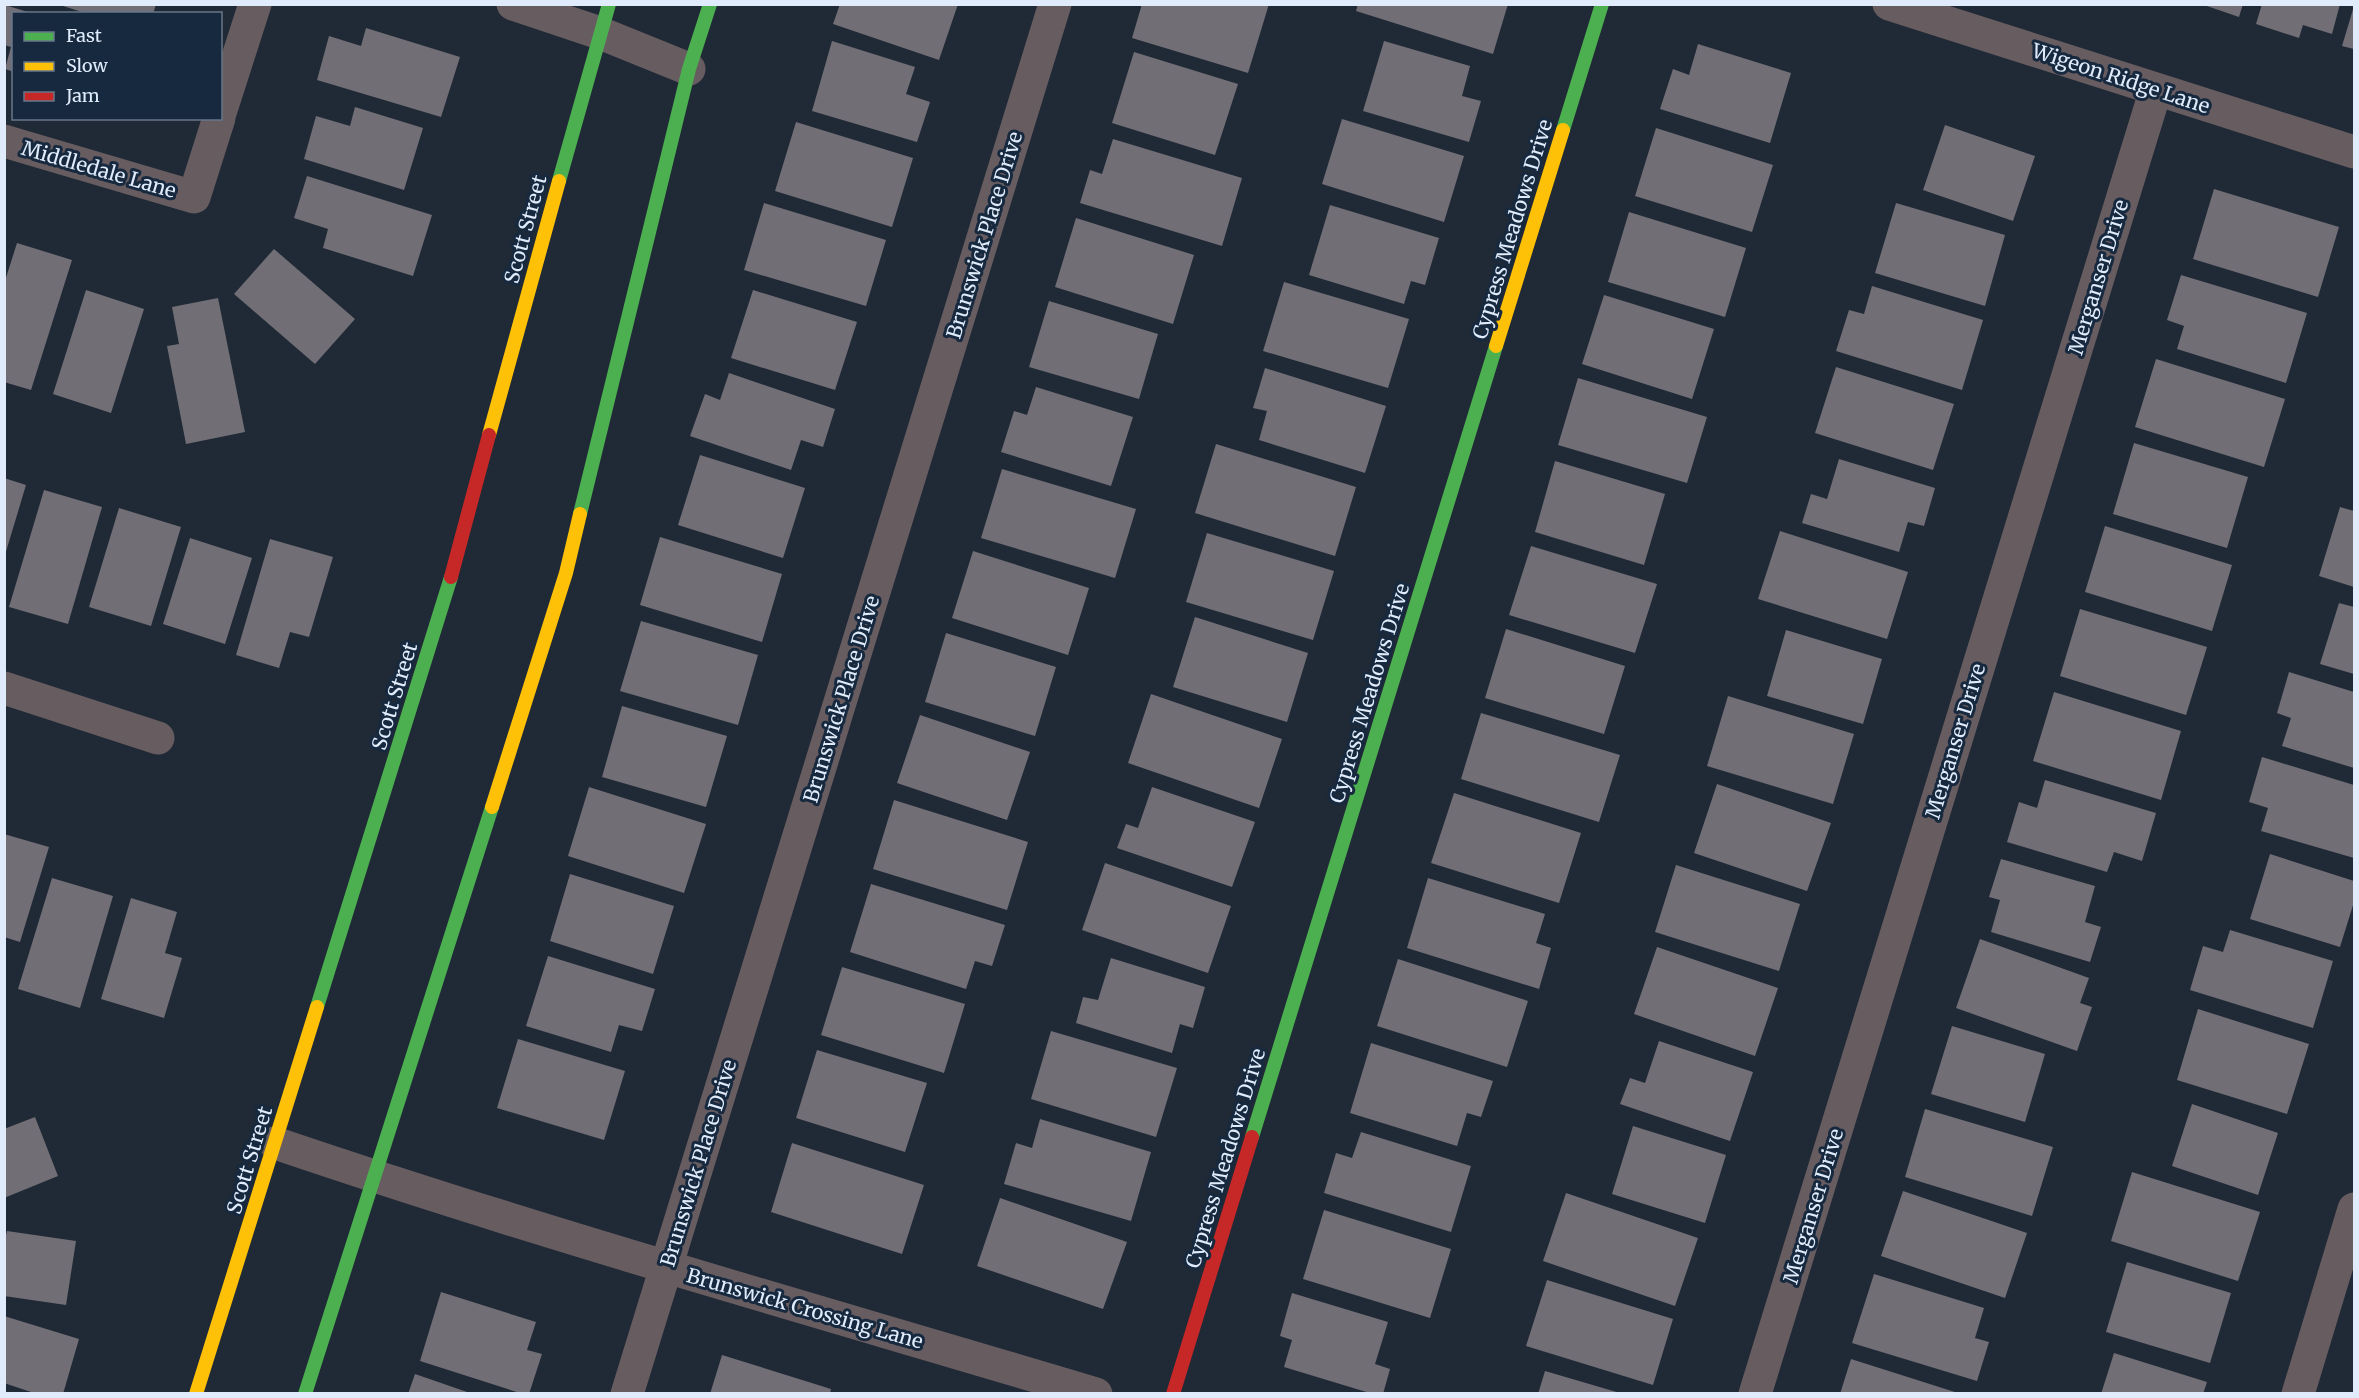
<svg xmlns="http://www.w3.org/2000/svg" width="2359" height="1398" viewBox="0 0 2359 1398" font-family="Merriweather,serif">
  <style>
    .building { fill: #716e76 }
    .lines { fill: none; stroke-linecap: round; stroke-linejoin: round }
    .street { stroke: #675c60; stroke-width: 33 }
    .fast { stroke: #4caf50; stroke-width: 14 }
    .slow { stroke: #ffc107; stroke-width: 14 }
    .jam { stroke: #c62828; stroke-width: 14 }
    .labels { text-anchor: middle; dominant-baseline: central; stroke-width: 6; stroke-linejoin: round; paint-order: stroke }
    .street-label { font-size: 20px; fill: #e0ecfb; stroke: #17293f }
  </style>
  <rect width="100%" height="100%" fill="#202a36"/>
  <path class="building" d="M156,4L153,14H88L60,5Z
    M840,4H958L939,60L833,24Z
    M1142,4H1269L1248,73L1132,38Z
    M1358,4H1508L1493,54L1356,11Z
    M2201,4H2243L2239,17Z
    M2262,4H2340L2332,34L2303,25L2299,38L2256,24Z
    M5,5L31,13L14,14V72L5,69L11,47L4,45Z
    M2354,6V49L2342,46Z
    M366,28L460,57L441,117L317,80L329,36L361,46Z
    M832,41L915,67L906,94L930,102L917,142L812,111Z
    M1384,41L1470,66L1462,96L1481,101L1469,142L1363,111Z
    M1698,44L1791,73L1770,143L1660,109L1673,69L1689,75Z
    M1134,52L1238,84L1215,155L1112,123Z
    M355,107L423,128L404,190L304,159L316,116L350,126Z
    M1342,119L1464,156L1444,222L1322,184Z
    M796,122L913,158L892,227L775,191Z
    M1945,125L2035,156L2013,221L1923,190Z
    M1656,128L1773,165L1752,232L1635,196Z
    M1113,139L1242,178L1222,246L1080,203L1090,170L1102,174Z
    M307,176L432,215L413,276L323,248L328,229L294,218Z
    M2214,189L2339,227L2318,297L2193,259Z
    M764,203L886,240L866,306L744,270Z
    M1896,203L2005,235L1985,306L1875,273Z
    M1330,205L1439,238L1425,285L1411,281L1404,304L1309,275Z
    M1629,212L1746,248L1725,317L1608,282Z
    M1076,218L1194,255L1173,324L1055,287Z
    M17,243L72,260L31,390L4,382V284Z
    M274,249L355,319L315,364L234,294Z
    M2181,275L2307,313L2286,383L2177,349L2184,326L2167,320Z
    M1284,282L1409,319L1388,388L1263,351Z
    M1872,286L1983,320L1962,390L1836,351L1849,310L1864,314Z
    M86,290L144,309L111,413L53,394Z
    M753,290L857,322L835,390L731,358Z
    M1604,295L1714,329L1692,399L1582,364Z
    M218,298L245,432L186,444L167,346L179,344L172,307Z
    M1049,301L1158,334L1139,399L1029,367Z
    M2156,359L2285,399L2264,467L2135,427Z
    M1836,367L1954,404L1933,470L1815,433Z
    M1265,368L1386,406L1365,473L1259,440L1267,411L1253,408Z
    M729,373L835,409L823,447L801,440L791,470L690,436L705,394L720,400Z
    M1578,378L1707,417L1687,483L1558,445Z
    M1036,387L1133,417L1111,486L1001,452L1014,411L1027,415Z
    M2134,443L2248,477L2227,548L2113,514Z
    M1216,444L1356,487L1335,556L1195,513Z
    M700,455L805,488L783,558L678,525Z
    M1839,459L1935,488L1924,526L1908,522L1899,552L1802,523L1811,494L1827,499Z
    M1555,461L1665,494L1644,565L1535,532Z
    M1002,469L1136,509L1115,578L981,538Z
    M4,478L26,485L5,555H4Z
    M44,490L102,507L68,624L9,607Z
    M2340,507L2354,511V587L2319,576Z
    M119,508L181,527L151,626L89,607Z
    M2105,526L2232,565L2212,631L2085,592Z
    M1780,531L1908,572L1887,639L1758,599Z
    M1207,533L1334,571L1313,640L1186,602Z
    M660,537L782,574L762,642L640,605Z
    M190,538L252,558L225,644L163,624Z
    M270,539L333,557L309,637L290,632L279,668L236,655Z
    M1531,546L1657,584L1635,653L1509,615Z
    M973,551L1089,588L1068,655L952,618Z
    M2339,603L2354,607V674L2320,664Z
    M2080,609L2207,647L2186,715L2060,676Z
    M1195,617L1308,653L1287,722L1173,687Z
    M641,621L758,655L738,725L620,691Z
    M1506,629L1625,666L1604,734L1485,698Z
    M1786,630L1882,659L1863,724L1767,696Z
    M946,633L1056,667L1035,736L925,702Z
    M2289,672L2354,692V768L2282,746L2291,718L2277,713Z
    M2054,692L2181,731L2161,800L2033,761Z
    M1151,694L1282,739L1259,808L1128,763Z
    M1728,696L1854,734L1833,804L1707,766Z
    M622,706L727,736L706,807L602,777Z
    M1481,713L1620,755L1599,822L1461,779Z
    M920,715L1030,752L1007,820L897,783Z
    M2262,757L2354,785V858L2261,831L2268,808L2249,802Z
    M2045,780L2156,813L2142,861L2114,852L2107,872L2007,842L2019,802L2037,808Z
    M1717,784L1831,823L1807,891L1694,853Z
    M589,787L706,824L684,893L568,856Z
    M1152,787L1255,822L1232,887L1117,848L1126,824L1138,828Z
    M1454,793L1581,833L1559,903L1431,863Z
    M894,800L1028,842L1007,910L873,869Z
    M4,834L49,847L20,942L4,937Z
    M2270,854L2354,881V902L2340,947L2250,919Z
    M2001,859L2095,886L2085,922L2101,927L2090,962L1991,932L2000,900L1989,897Z
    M1105,863L1231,906L1208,973L1082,930Z
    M1676,865L1800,904L1779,971L1655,932Z
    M570,874L674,906L653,974L550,941Z
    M52,878L113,896L80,1008L18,989Z
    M1428,878L1545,914L1536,943L1551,948L1539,989L1407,948Z
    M871,884L1005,925L992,966L975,961L966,989L850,952Z
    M131,898L177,912L165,953L182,958L164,1018L101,999Z
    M2230,930L2333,961L2313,1028L2190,990L2203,946L2223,952Z
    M1980,939L2089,978L2080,1003L2092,1007L2077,1051L1956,1008Z
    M1657,947L1778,988L1755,1056L1634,1014Z
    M548,956L655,989L642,1031L619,1025L611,1052L526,1026Z
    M1111,958L1205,987L1193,1028L1180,1024L1172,1053L1076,1023L1083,997L1098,1000Z
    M1398,959L1528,1001L1507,1067L1377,1026Z
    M842,967L965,1004L944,1073L821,1035Z
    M2198,1009L2309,1044L2287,1114L2177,1080Z
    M1952,1026L2045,1054L2025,1122L1931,1094Z
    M1051,1031L1177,1068L1156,1137L1031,1099Z
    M518,1039L625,1071L604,1140L497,1108Z
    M1659,1041L1753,1072L1730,1141L1620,1104L1630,1078L1645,1083Z
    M1371,1043L1493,1081L1481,1117L1467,1113L1457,1146L1350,1113Z
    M817,1050L927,1083L905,1152L796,1118Z
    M2192,1104L2278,1133L2258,1195L2172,1166Z
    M1925,1109L2053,1147L2032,1216L1905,1177Z
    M35,1117L58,1176L4,1198V1129Z
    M1040,1119L1151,1152L1131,1221L1004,1184L1016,1143L1032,1148Z
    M1633,1126L1726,1155L1705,1223L1612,1194Z
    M1361,1132L1471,1166L1451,1232L1324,1193L1336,1153L1352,1158Z
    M792,1143L924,1185L902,1254L771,1212Z
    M2132,1172L2260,1212L2238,1281L2111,1241Z
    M1903,1191L2027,1233L2005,1298L1881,1256Z
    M1566,1193L1698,1238L1675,1306L1543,1261Z
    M1000,1198L1127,1242L1103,1309L977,1266Z
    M1324,1210L1451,1249L1430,1318L1303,1279Z
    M7,1231L76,1241L66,1305L4,1296V1244Z
    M2127,1262L2231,1293L2210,1363L2106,1332Z
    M1874,1274L1984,1308L1975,1338L1989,1342L1977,1381L1852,1343Z
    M1547,1280L1673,1319L1653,1385L1526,1346Z
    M441,1292L536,1322L527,1350L542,1354L529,1394H523L420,1361Z
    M1292,1293L1388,1322L1375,1364L1390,1369L1383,1394H1373L1284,1367L1292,1340L1280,1336Z
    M4,1316L79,1339L63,1394H37L4,1383Z
    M2114,1353L2207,1382L2203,1394H2101Z
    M722,1355L831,1389L830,1394H710Z
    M1851,1359L1958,1393L1957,1394H1840Z
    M1545,1371L1620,1393V1394H1538Z
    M415,1374L470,1393V1394H408Z"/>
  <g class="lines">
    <path class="street" d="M513,4L600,33L689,69
      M1889,4L2354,152
      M220,113L255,4
      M4,141L194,197L219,118
      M4,688L158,738
      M275,1143C546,1235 822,1312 1096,1394
      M627,1394L1055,4
      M1755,1394L2156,89
      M2298,1394L2354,1209"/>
    <path class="fast" d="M1563,130L1602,4
      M559,181L609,4
      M580,514L689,69L710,4
      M317,1007L451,577
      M1252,1137L1496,346
      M305,1394L492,807"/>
    <path class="slow" d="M1496,346L1563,130
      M489,435L559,181
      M492,807L566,573L580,514
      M196,1394L317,1007"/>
    <path class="jam" d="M451,577L489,435
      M1173,1394L1252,1137"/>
  </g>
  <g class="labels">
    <g class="street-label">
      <text transform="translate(2121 78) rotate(18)">Wigeon Ridge Lane</text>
      <text transform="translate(99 169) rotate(16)">Middledale Lane</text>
      <text transform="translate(525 229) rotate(-75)">Scott Street</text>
      <text transform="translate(1512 229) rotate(-73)">Cypress Meadows Drive</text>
      <text transform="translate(984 235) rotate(-73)">Brunswick Place Drive</text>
      <text transform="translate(2098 277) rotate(-73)">Merganser Drive</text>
      <text transform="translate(1369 693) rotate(-73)">Cypress Meadows Drive</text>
      <text transform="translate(394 696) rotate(-73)">Scott Street</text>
      <text transform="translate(841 699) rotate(-73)">Brunswick Place Drive</text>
      <text transform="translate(1955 741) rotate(-73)">Merganser Drive</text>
      <text transform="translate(1225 1158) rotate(-73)">Cypress Meadows Drive</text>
      <text transform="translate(249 1160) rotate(-73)">Scott Street</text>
      <text transform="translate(698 1163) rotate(-73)">Brunswick Place Drive</text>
      <text transform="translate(1813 1206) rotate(-73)">Merganser Drive</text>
      <text transform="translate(805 1308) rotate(16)">Brunswick Crossing Lane</text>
    </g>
  </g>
  <rect width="2359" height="1398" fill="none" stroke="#e0ecfb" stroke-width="12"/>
  <rect x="12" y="12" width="210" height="108" fill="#17293f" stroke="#67778a" stroke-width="1.5"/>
  <rect x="24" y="32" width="30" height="9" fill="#4caf50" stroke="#67778a" stroke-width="1.5"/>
  <text x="66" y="42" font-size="18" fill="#e0ecfb">Fast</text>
  <rect x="24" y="62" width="30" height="9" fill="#ffc107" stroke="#67778a" stroke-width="1.5"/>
  <text x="66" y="72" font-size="18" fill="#e0ecfb">Slow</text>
  <rect x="24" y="92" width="30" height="9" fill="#c62828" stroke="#67778a" stroke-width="1.5"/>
  <text x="66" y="102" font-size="18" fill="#e0ecfb">Jam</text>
</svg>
